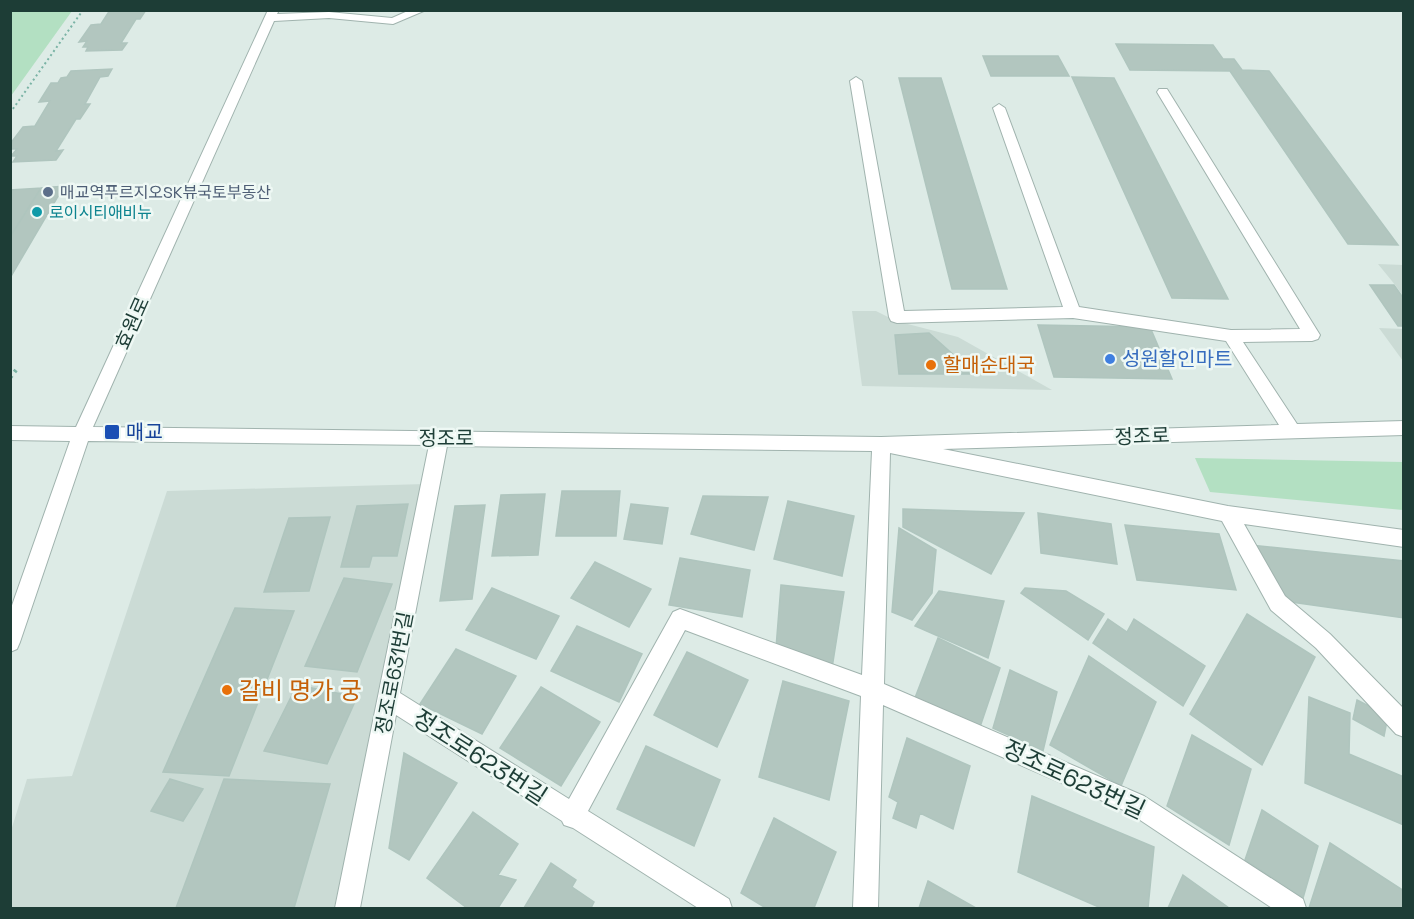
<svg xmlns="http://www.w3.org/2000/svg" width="1414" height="919" viewBox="0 0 1414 919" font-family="'Space Grotesk','Noto Sans KR',sans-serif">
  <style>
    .built { fill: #cbdbd5 }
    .green { fill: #b3e0c2 }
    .building { fill: #b2c6bf; stroke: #afc5be; stroke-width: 1.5 }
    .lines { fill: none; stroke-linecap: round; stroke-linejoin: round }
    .minor-casing { stroke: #a0b3ae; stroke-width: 2 }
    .path-far1 { stroke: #7ab3a5; stroke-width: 2; stroke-dasharray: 2 3; stroke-linecap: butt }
    .path { stroke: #7ab3a5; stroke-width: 4; stroke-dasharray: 3 4.5; stroke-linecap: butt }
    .minor { fill: #fff; fill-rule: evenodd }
    .service-dot { fill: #5c6f8a; stroke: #eef8f4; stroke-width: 2 }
    .culture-dot { fill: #0f9aa8; stroke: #eef8f4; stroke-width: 2 }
    .shop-dot { fill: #3f7fe0; stroke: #eef8f4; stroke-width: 2 }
    .food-dot { fill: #e8710a; stroke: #eef8f4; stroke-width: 2 }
    .transit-dot { fill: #1a4fb4; stroke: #eef8f4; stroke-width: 2 }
    .labels { text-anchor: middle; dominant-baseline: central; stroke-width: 5; stroke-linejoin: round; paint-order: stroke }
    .far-service-label { font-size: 16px; fill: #4e5e75; stroke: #eef8f4; text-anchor: start }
    .far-culture-label { font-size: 16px; fill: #0d838f; stroke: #eef8f4; text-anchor: start }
    .street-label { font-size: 20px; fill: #1d3d36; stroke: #eef8f4 }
    .shop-label { font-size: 20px; fill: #366cbe; stroke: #eef8f4; text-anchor: start }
    .food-label { font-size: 20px; fill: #c56008; stroke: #eef8f4; text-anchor: start }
    .transit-label { font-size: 20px; fill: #164399; stroke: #eef8f4; text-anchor: start }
    .near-food-label { font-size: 24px; fill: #c56008; stroke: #eef8f4; text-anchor: start }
    .near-street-label { font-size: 24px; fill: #1d3d36; stroke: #eef8f4 }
  </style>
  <rect width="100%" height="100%" fill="#ddebe6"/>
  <path class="built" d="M1378,264L1403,265V296L1396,286Z
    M852,311H876L896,321L958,337L1052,390L862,386Z
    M1379,328L1403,329V361Z
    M426,484L334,908H11L10,834L27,779L72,776L167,491Z"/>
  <path class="green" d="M11,10L72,11L11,96L10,11Z
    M1195,458L1403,462V510L1210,492Z"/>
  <path class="building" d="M110,10H146L140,19H136L121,43H127L122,50L86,51L88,47H83L87,41L79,42L91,25L101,24Z
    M1116,44L1213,45L1223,59H1234L1242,70L1269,71L1398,245L1348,244L1230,71L1130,70Z
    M983,56H1058L1069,76H991Z
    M112,69L108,76L100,77L85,104H90L80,119H76L56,151L63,150L56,160L13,162L17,156H11L17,149H10V144L23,127L35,126L50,101L39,102L51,83H58L61,78L67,77L71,71Z
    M1072,77L1114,78L1228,299L1172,298Z
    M899,78H941L1007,289H952Z
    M64,186L10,278V237L41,188Z
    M41,188L10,237V190Z
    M1370,285H1394L1404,299V326H1398Z
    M1038,325L1150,327L1172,379L1054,377Z
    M929,333L975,374H899L895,335Z
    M562,491H620L616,536H556Z
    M545,494L538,555L492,556L501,495Z
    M703,496L768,497L754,550L691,534Z
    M788,501L854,516L842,576L774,559Z
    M408,504L397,556H372L369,567H341L357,506Z
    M631,504L668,508L662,544L624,539Z
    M485,505L472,599L440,601L455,506Z
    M903,509L1024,513L991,574L903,527Z
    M1038,513L1111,524L1117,564L1041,553Z
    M330,517L309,591L264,592L289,518Z
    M1125,525L1219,534L1236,590L1137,580Z
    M899,528L936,550L932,593L912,620L892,612Z
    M1250,545L1404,561V618L1284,601Z
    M680,558L750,570L742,617L669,605Z
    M595,562L651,589L629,627L571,598Z
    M344,578L392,584L357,672L305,666Z
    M781,585L844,592L832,668L776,648Z
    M492,588L559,616L536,659L466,630Z
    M1025,588L1066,591L1104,614L1088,640L1021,593Z
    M939,591L1004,601L988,658L915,626Z
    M235,608L294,611L229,776L163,772Z
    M1247,614L1315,657L1262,765L1190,714Z
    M1108,619L1127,632L1134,619L1205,666L1183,706L1093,643Z
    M577,626L642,654L619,702L551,671Z
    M938,638L1000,668L979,730L915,698Z
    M456,649L516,676L482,734L420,704Z
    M687,652L748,680L717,747L654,715Z
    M1089,656L1156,702L1121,786L1050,745Z
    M1010,670L1057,692L1043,751L993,728Z
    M783,681L849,701L829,800L759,777Z
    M297,685L357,697L327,764L264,751Z
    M541,687L600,722L561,786L500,748Z
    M1309,697L1350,713L1349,754L1404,777V825L1305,783Z
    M1357,700L1388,716L1384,736L1353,719Z
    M1192,735L1251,769L1229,845L1167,806Z
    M907,738L970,766L953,829L920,813L916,828L893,818L898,802L889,797Z
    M646,746L720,780L694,846L617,809Z
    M404,753L457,783L409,860L389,848Z
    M170,779L203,789L183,821L151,811Z
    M224,779L330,784L294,908H176Z
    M1032,796L1154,847L1148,908H1101L1018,872Z
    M1262,810L1318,846L1303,898L1245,860Z
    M473,812L518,844L498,875L516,880L498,908H467L427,878Z
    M774,818L836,852L814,908H766L741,893Z
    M1330,843L1404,891V908H1309Z
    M551,863L576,880L572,887L594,902L591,908H524Z
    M1183,875L1229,908H1168Z
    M928,881L976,908H919Z"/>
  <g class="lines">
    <g class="minor-casing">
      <path id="minor" d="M268,10H279L277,14L329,12L392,18L410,10H426L393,24L329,18L274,21L93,427L881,437L1279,425L1226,341L1073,318L897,323L891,321L889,317L850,81L856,77L862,81L904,311L1063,307L993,108L999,104L1005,108L1079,307L1231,330L1300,329L1157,92L1159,89H1167L1320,335L1318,339L1312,341L1243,342L1297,424L1404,421V435L943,449L1228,506L1404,530V547L1244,524L1285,596L1330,634L1404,709V737L1396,734L1316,648L1271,610L1222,521L890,453L884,684L1144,796L1303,899L1306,908H1272L1128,812L883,705L878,908H853L861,696L685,630L588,811L729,899L732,908H698L573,828L564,825L562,821L396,715L360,908H335L429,445L88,441L20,642L17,649L10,652V611L70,441L10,440V426L76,427ZM447,446L872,451L862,675L680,609L673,612L569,799L400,693Z"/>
    </g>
    <path class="path-far1" d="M10,113L83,10"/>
    <path class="path" d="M10,378L16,370"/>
    <use href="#minor" class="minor"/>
  </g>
  <circle class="service-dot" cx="48" cy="192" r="6"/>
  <circle class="culture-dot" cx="37" cy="212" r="6"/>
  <circle class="shop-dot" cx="1110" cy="359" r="6"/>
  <g class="food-dot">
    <circle cx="931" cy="365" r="6"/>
    <circle cx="227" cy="690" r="6"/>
  </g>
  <rect class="transit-dot" x="104" y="424" width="16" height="16" rx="3"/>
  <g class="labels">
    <g class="far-service-label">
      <text x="60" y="192">매교역푸르지오SK뷰국토부동산</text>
    </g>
    <g class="far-culture-label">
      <text x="49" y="212">로이시티애비뉴</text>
    </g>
    <g class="street-label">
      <text transform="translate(132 323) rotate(-66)">효원로</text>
      <text transform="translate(1142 436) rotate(-2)">정조로</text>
      <text x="446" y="438">정조로</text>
      <text transform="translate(394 673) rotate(-79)">정조로631번길</text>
    </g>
    <g class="shop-label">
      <text x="1122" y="359">성원할인마트</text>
    </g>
    <g class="food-label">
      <text x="943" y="365">할매순대국</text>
    </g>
    <g class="transit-label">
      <text x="126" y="432">매교</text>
    </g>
    <g class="near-food-label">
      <text x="239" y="690">갈비 명가 궁</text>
    </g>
    <g class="near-street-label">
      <text transform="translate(480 757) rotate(33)">정조로623번길</text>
      <text transform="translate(1074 779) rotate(25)">정조로623번길</text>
    </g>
  </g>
  <rect width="1414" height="919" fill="none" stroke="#1d3d36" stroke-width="24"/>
</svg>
